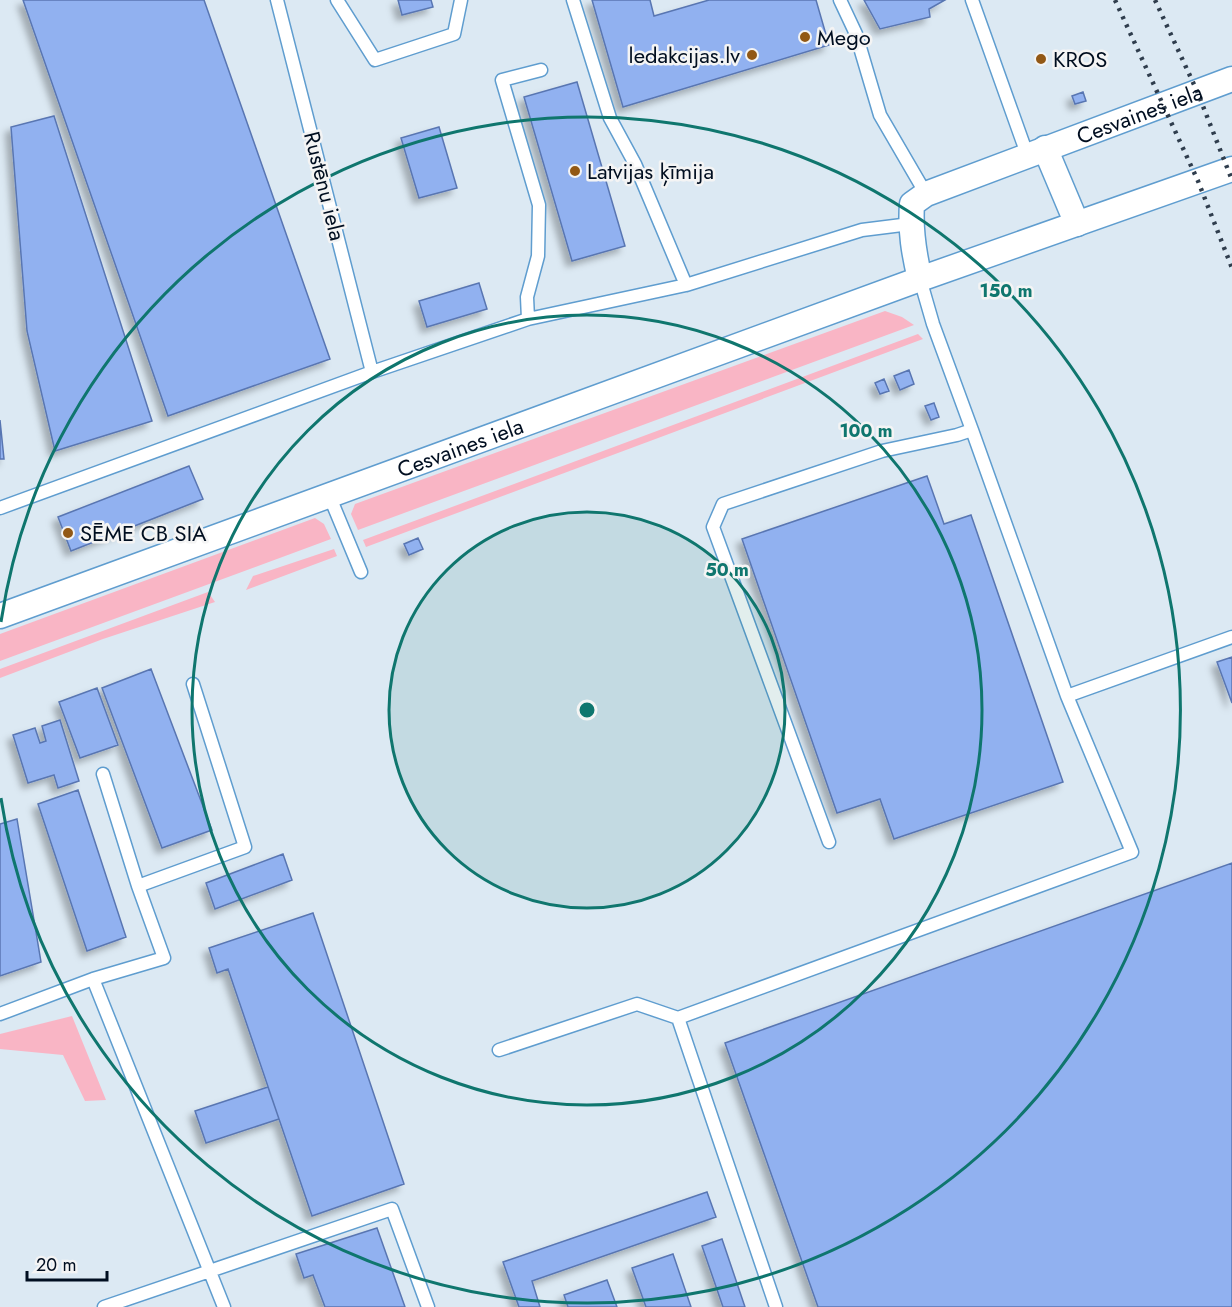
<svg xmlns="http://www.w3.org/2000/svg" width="1232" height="1307" viewBox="0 0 1232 1307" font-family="Jost,sans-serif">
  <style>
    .green { fill: #f9b5c5 }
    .building { fill: #91b1f0; stroke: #5976b2; stroke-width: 1.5; filter: url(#shadow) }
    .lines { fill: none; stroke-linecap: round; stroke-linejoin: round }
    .service-casing { stroke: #5f9dcf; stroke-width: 15 }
    .minor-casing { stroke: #5f9dcf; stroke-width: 27 }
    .service { stroke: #fff; stroke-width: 12 }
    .minor { stroke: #fff; stroke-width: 24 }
    .rail { stroke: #2f3d4d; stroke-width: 4.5; stroke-dasharray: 3 6; stroke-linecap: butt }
    .ring { fill: none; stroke: #0f766e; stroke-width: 3 }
    .poi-dot { fill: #925815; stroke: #f4f4f4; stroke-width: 2 }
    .labels { text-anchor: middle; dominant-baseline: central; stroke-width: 5; stroke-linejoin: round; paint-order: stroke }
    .poi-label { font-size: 22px; fill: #000e20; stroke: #f4f4f4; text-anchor: start }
    .street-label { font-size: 22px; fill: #000e20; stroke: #f4f4f4 }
    .centre { fill: #0f766e; stroke: #f4f4f4; stroke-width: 3 }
    .ring-label { font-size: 18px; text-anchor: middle; font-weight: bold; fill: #0f766e; stroke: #f4f4f4; stroke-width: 5; stroke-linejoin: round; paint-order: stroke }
  </style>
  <defs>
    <filter id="shadow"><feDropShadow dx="-5.5" dy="5.5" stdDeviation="3" flood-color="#0004"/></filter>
  </defs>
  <rect width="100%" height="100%" fill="#dce9f3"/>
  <path class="green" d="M885,311L902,317L914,325L358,530L351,514L355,504Z
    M918,334L923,339L366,547L363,540Z
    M315,518L324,524L331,539L0,661V634Z
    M334,549L337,556L246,590L253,576Z
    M208,592L215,602L103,639L0,678V669Z
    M72,1016L106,1100L85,1101L63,1055L0,1049V1034Z"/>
  <path class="building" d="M23,0H204L330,359L168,416Z
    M398,0H431L433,7L402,15Z
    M592,0H650L654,16L709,0H816L829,45L623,107Z
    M864,0H945L929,9L930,17L880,29Z
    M577,82L625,246L572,261L524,97Z
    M1083,92L1086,101L1075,104L1072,96Z
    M54,116L152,421L55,451L27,331L11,127Z
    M439,127L457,188L419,198L401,138Z
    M479,283L487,309L427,327L419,301Z
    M909,370L914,384L900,390L894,376Z
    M884,379L889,391L880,394L875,383Z
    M934,403L939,417L931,420L925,406Z
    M0,420L4,459H0Z
    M189,466L203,499L71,551L58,517Z
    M927,476L944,524L971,515L1063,782L894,839L880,799L837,813L742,539Z
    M418,538L423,549L409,555L404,544Z
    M1232,657V703L1217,662Z
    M151,669L212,830L162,848L102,688Z
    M97,688L118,745L80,758L59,702Z
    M60,720L79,781L58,788L54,775L28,783L13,735L35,728L40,743L46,741L42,726Z
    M78,790L126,937L87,951L38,804Z
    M17,819L41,962L0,976V824Z
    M283,854L292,880L215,909L206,883Z
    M1232,863V1307H818L725,1043Z
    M313,913L404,1184L312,1216L228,969L217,973L209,948Z
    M268,1087L279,1119L206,1143L195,1111Z
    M707,1192L716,1217L532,1281L540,1307H519L503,1262Z
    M377,1228L405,1307H325L313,1275L304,1278L296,1254Z
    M722,1239L745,1307H723L702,1246Z
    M673,1254L691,1307H646L632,1268Z
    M607,1280L617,1307H568L564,1295Z"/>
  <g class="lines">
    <g class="service-casing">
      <path id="service" d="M277,0L372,372
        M337,0L375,60L454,34L461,0
        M573,0L610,118L635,164L686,285
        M840,0L856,34L880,115L926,194
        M972,0L1027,154
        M528,319L527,297L538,256L539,205L502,80L541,70
        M329,495L361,572
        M0,508L372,372L528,319L686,285L862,230L910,224
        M1067,696L1232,637
        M829,842L713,527L723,504L882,451L957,435L972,430L933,324L920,279
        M138,886L245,847L193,684
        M93,979L224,1307
        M0,1014L93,979L164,958L138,886L103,774
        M678,1018L776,1307
        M499,1050L637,1004L678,1018L1132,852L1067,696L972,430
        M104,1307L392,1209L428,1307"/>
    </g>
    <g class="minor-casing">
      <g id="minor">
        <path d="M1045,148L1077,224"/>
        <path id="s1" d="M920,279C914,254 910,231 912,204L926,194L1232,79"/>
        <path id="s2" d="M0,616L920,279L1232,169"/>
      </g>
    </g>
    <use href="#service" class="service"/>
    <use href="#minor" class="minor"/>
    <path class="rail" d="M1115,0L1198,181L1232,268
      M1155,0L1197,91L1232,180"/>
  </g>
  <circle cx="587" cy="710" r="198" fill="#0f766e" fill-opacity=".12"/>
  <g class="ring">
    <circle cx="587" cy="710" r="198"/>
    <circle cx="587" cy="710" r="395"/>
    <path d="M1 622A593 593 0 1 1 1 798"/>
  </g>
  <g class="poi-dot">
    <circle cx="805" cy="37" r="6"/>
    <circle cx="752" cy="55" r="6"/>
    <circle cx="1041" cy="59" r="6"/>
    <circle cx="575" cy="171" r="6"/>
    <circle cx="68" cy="533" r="6"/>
  </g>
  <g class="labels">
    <g class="poi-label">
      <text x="817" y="37">Mego</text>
      <text x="740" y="55" text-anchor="end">ledakcijas.lv</text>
      <text x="1053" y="59">KROS</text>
      <text x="587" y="171">Latvijas ķīmija</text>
      <text x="80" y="533">SĒME CB SIA</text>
    </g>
    <g class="street-label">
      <text stroke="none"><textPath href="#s1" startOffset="321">Cesvaines iela</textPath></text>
      <text transform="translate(325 186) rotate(76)">Rustēnu iela</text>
      <text stroke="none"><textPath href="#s2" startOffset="490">Cesvaines iela</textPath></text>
    </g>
  </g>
  <circle cx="587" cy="710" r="9" class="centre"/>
  <g class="ring-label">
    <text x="1006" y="297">150 m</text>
    <text x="866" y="437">100 m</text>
    <text x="727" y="576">50 m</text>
  </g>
  <path d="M27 1271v9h80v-9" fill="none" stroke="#000e20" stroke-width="3"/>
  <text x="36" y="1271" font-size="18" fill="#000e20" stroke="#f4f4f4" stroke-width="4.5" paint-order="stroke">20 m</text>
</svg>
